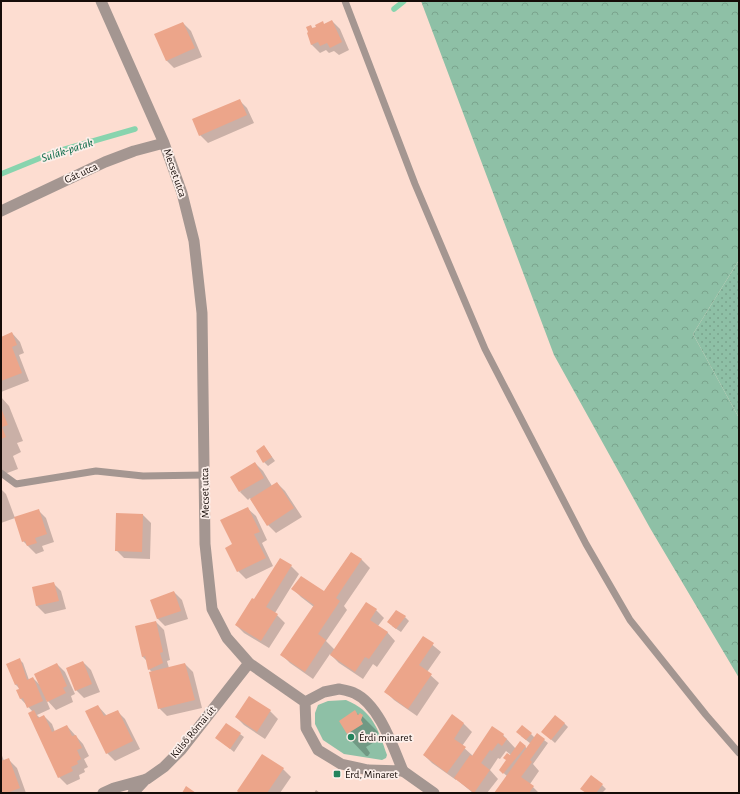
<svg xmlns="http://www.w3.org/2000/svg" width="740" height="794" viewBox="0 0 740 794" font-family="'Alegreya Sans',sans-serif">
  <style>
    .grass { fill: url(#grass-dots) }
    .forest { fill: url(#forest-crowns) }
    .park { fill: #8ec0a6 }
    .shadow { fill: #0003 }
    .lines { fill: none; stroke-linecap: round; stroke-linejoin: round }
    .stream { stroke: #88d4ae; stroke-width: 5.5 }
    .building { fill: #eca58a }
    .service { stroke: #a49691; stroke-width: 7 }
    .minor { stroke: #a49691; stroke-width: 11 }
    .tertiary { stroke: #a49691; stroke-width: 11 }
    .poi-dot { fill: #23845d; stroke: #fcefea; stroke-width: 1.5 }
    .labels { text-anchor: middle; dominant-baseline: central; stroke-width: 3.5; stroke-linejoin: round; paint-order: stroke }
    .street-label { font-size: 11px; fill: #160c08; stroke: #fcefea }
    .poi-label { font-size: 11px; fill: #160c08; stroke: #fcefea; text-anchor: start }
    .water-label { font-size: 12px; font-style: italic; fill: #066745; stroke: #fcefea }
  </style>
  <defs>
    <pattern id="grass-dots" width="8" height="8" patternUnits="userSpaceOnUse"><rect width="8" height="8" fill="#8ec0a6"/><path d="M2 2h.1M6 6h.1" fill="none" stroke="#7aa48d" stroke-width="1.8" stroke-linecap="round"/></pattern>
    <pattern id="forest-crowns" width="20" height="18" patternUnits="userSpaceOnUse"><rect width="20" height="18" fill="#8ec0a6"/><path d="M2 6a3 3 0 1 1 6 0M12 15a3 3 0 1 1 6 0" fill="none" stroke="#7aa48d"/></pattern>
  </defs>
  <rect width="100%" height="100%" fill="#fdddd1"/>
  <path class="grass" d="M739,260V418L693,334Z"/>
  <path class="forest" d="M421,1H739V260L693,334L739,418V678L650,528L554,355Z"/>
  <path class="park" d="M346,700C373,711 378,729 387,755L386,758L382,760L344,754L323,740L315,724V713L318,705L328,701Z"/>
  <path class="shadow" d="M332,21L340,29L349,50L339,55L334,51L329,53L326,50L320,53L312,45L308,33L311,26L313,29Z
    M183,23L191,31L202,57L174,68L166,60Z
    M239,100L247,108L254,123L208,143L200,135Z
    M12,333L20,342L24,353L19,355L29,381L1,392V338Z
    M1,397L9,406L23,441L17,443L21,452L13,456L18,469L2,475L1,474Z
    M264,446L275,461L268,466L264,462Z
    M255,463L263,471L272,486L277,483L285,491L302,517L276,533L268,525L250,498L248,500L240,492Z
    M1,489L6,494L15,518L38,510L46,518L54,542L42,546L44,551L36,554L23,541L15,518L1,523Z
    M247,508L256,516L267,540L262,543L273,566L246,579L238,571L234,545Z
    M143,515L151,523L150,559L124,558L116,550Z
    M351,553L362,560L370,568L344,606L347,610L326,641L335,650L376,610L384,618L378,626L387,632L395,641L377,667L373,664L363,679L339,663L330,654L313,679L290,663L282,655L314,607L301,597L293,589L324,592Z
    M291,566L299,574L275,613L285,623L269,648L244,633L236,625L255,601Z
    M53,583L61,591L66,609L45,614L37,606L33,588Z
    M174,592L182,600L188,619L165,626L157,618Z
    M405,617L409,621L401,632L392,626Z
    M156,622L164,630L170,660L167,661L169,668L185,664L193,672L202,708L167,716L159,708L152,672L149,669L147,661L142,656Z
    M423,637L441,652L427,672L439,683L417,716L394,700L386,692Z
    M19,659L23,663L29,680L33,678L42,687L57,664L65,672L75,694L71,696L73,702L56,710L46,699L50,709L37,715L40,718L44,716L52,724L55,732L67,726L83,744L89,756L84,759L88,767L84,769L85,772L79,775L80,779L67,785L59,777L32,711L21,699L18,691L20,689L15,684Z
    M83,662L91,670L100,692L84,698L76,690Z
    M98,706L107,716L117,711L125,719L140,749L115,761L107,753Z
    M270,711L278,719L265,739L244,725L236,717Z
    M355,712L359,715L362,716L378,732L376,736L378,740L366,747L370,753L368,756H366L348,737L349,735L348,733Z
    M452,716L464,724L472,732L462,746L473,756L503,735L516,749L525,746L527,749L531,744L521,736L531,734L535,738L544,740L548,743L533,764L539,771L530,784L539,793H495L507,776L500,770L511,755L506,751L500,759L498,758L490,770L498,779L487,793H473L456,779V780L432,763L424,755Z
    M564,723L568,727L555,743L546,735Z
    M240,734L244,737L234,752L217,738Z
    M1,753L4,761L9,760L17,768L26,793H1Z
    M262,755L283,769L291,777L280,793H240Z
    M602,785L606,789L602,793H586Z
    M316,790L320,793H314Z"/>
  <g class="lines">
    <path class="stream" d="M394,9L404,1
      M1,174L55,152L135,129"/>
  </g>
  <path class="building" d="M332,20L342,42L330,48L327,43L320,46L318,42L311,45L307,33L308,32L306,27L311,25L312,28L316,27L315,25L323,21L324,24Z
    M183,22L195,48L166,61L154,34Z
    M240,99L247,115L199,136L192,119Z
    M12,332L17,345L12,347L22,373L1,381V337Z
    M1,408L8,425L2,427L6,437L1,439Z
    M264,445L272,457L263,463L256,451Z
    M255,462L264,478L239,492L230,477Z
    M277,482L294,508L267,526L250,499Z
    M248,507L260,532L254,534L266,558L237,572L225,548L232,544L220,520Z
    M39,509L47,534L35,538L37,543L27,546L25,541L22,542L14,517Z
    M116,513L143,514L142,552L115,551Z
    M351,552L362,559L336,598L340,601L318,634L326,640L305,672L280,655L314,605L291,589L301,576L324,591Z
    M280,558L292,565L266,607L278,614L261,641L235,625L252,598L254,599Z
    M54,582L59,601L36,606L32,587Z
    M174,591L181,611L157,619L150,600Z
    M366,602L377,609L370,620L388,632L369,659L365,657L355,672L330,655Z
    M396,610L406,616L396,629L387,622Z
    M156,621L163,652L160,653L163,663L148,670L145,656L142,657L135,626Z
    M423,636L434,643L419,665L432,674L408,709L384,692Z
    M20,658L27,680L33,677L43,701L27,708L23,698L20,699L16,690L19,689L17,684L15,685L6,664Z
    M83,661L92,684L75,691L66,668Z
    M57,663L67,686L63,688L66,693L47,702L34,674Z
    M185,663L195,700L158,709L149,672Z
    M249,696L271,710L257,732L235,717Z
    M98,705L104,716L118,710L133,741L106,754L85,711Z
    M34,710L38,718L44,715L52,732L67,725L72,736L76,735L82,748L77,750L81,759L77,761L78,764L71,767L73,771L58,778L28,713Z
    M355,710L358,715L360,713L363,715L361,720L363,724L347,734L339,721Z
    M452,714L464,723L454,739L466,747L447,773L423,755Z
    M555,715L565,723L551,740L541,732Z
    M226,723L241,733L230,749L215,738Z
    M522,725L532,733L526,740L516,732Z
    M492,726L504,734L503,736L507,739L502,746L498,743L492,751L490,750L481,763L490,770L474,793L454,778L470,755L472,756Z
    M537,733L545,739L530,760L532,762L521,777L534,786L529,793H494Z
    M347 737a4 4 0 1 1 8 0a4 4 0 1 1-8 0Z
    M520,741L526,746L503,774L499,770L506,760L503,758L507,753L510,755Z
    M262,754L284,768L267,793H239L237,791Z
    M9,758L20,788L7,793H1V761Z
    M591,775L603,784L596,793H586L580,789Z
    M186,786L196,793H182Z"/>
  <g class="lines">
    <path class="service" d="M345,1L415,184L485,349L586,544L630,620L706,715L739,753
      M1,473L16,484L96,471L143,476L205,475"/>
    <path class="minor" d="M101,1L164,143L182,193L194,241L202,313L205,544L212,609L227,638L249,663L305,702
      M1,211L105,162L134,151L164,143
      M339,689C344,690 350,691 354,693C379,704 393,747 403,771L368,770L341,764L318,750L306,728L305,702L324,692Z
      M103,793L114,788L147,779L164,767L181,750L249,663
      M133,793L146,779"/>
    <path class="tertiary" d="M403,771L434,793"/>
  </g>
  <g class="poi-dot">
    <circle cx="351" cy="737" r="4"/>
    <rect x="333" y="770" width="8" height="8" rx="2"/>
  </g>
  <g class="labels">
    <g class="street-label">
      <text transform="translate(81 173) rotate(-25)">Gát utca</text>
      <text transform="translate(175 173) rotate(71)">Mecset utca</text>
      <text transform="translate(205 493) rotate(-91)">Mecset utca</text>
      <text transform="translate(193 732) rotate(-50)">Külső Római út</text>
    </g>
    <g class="poi-label">
      <text x="359" y="737">Érdi minaret</text>
      <text x="345" y="774">Érd, Minaret</text>
    </g>
    <g class="water-label">
      <text transform="translate(67 150) rotate(-18)">Sulák-patak</text>
    </g>
  </g>
  <rect width="740" height="794" fill="none" stroke="#160c08" stroke-width="4"/>
</svg>
